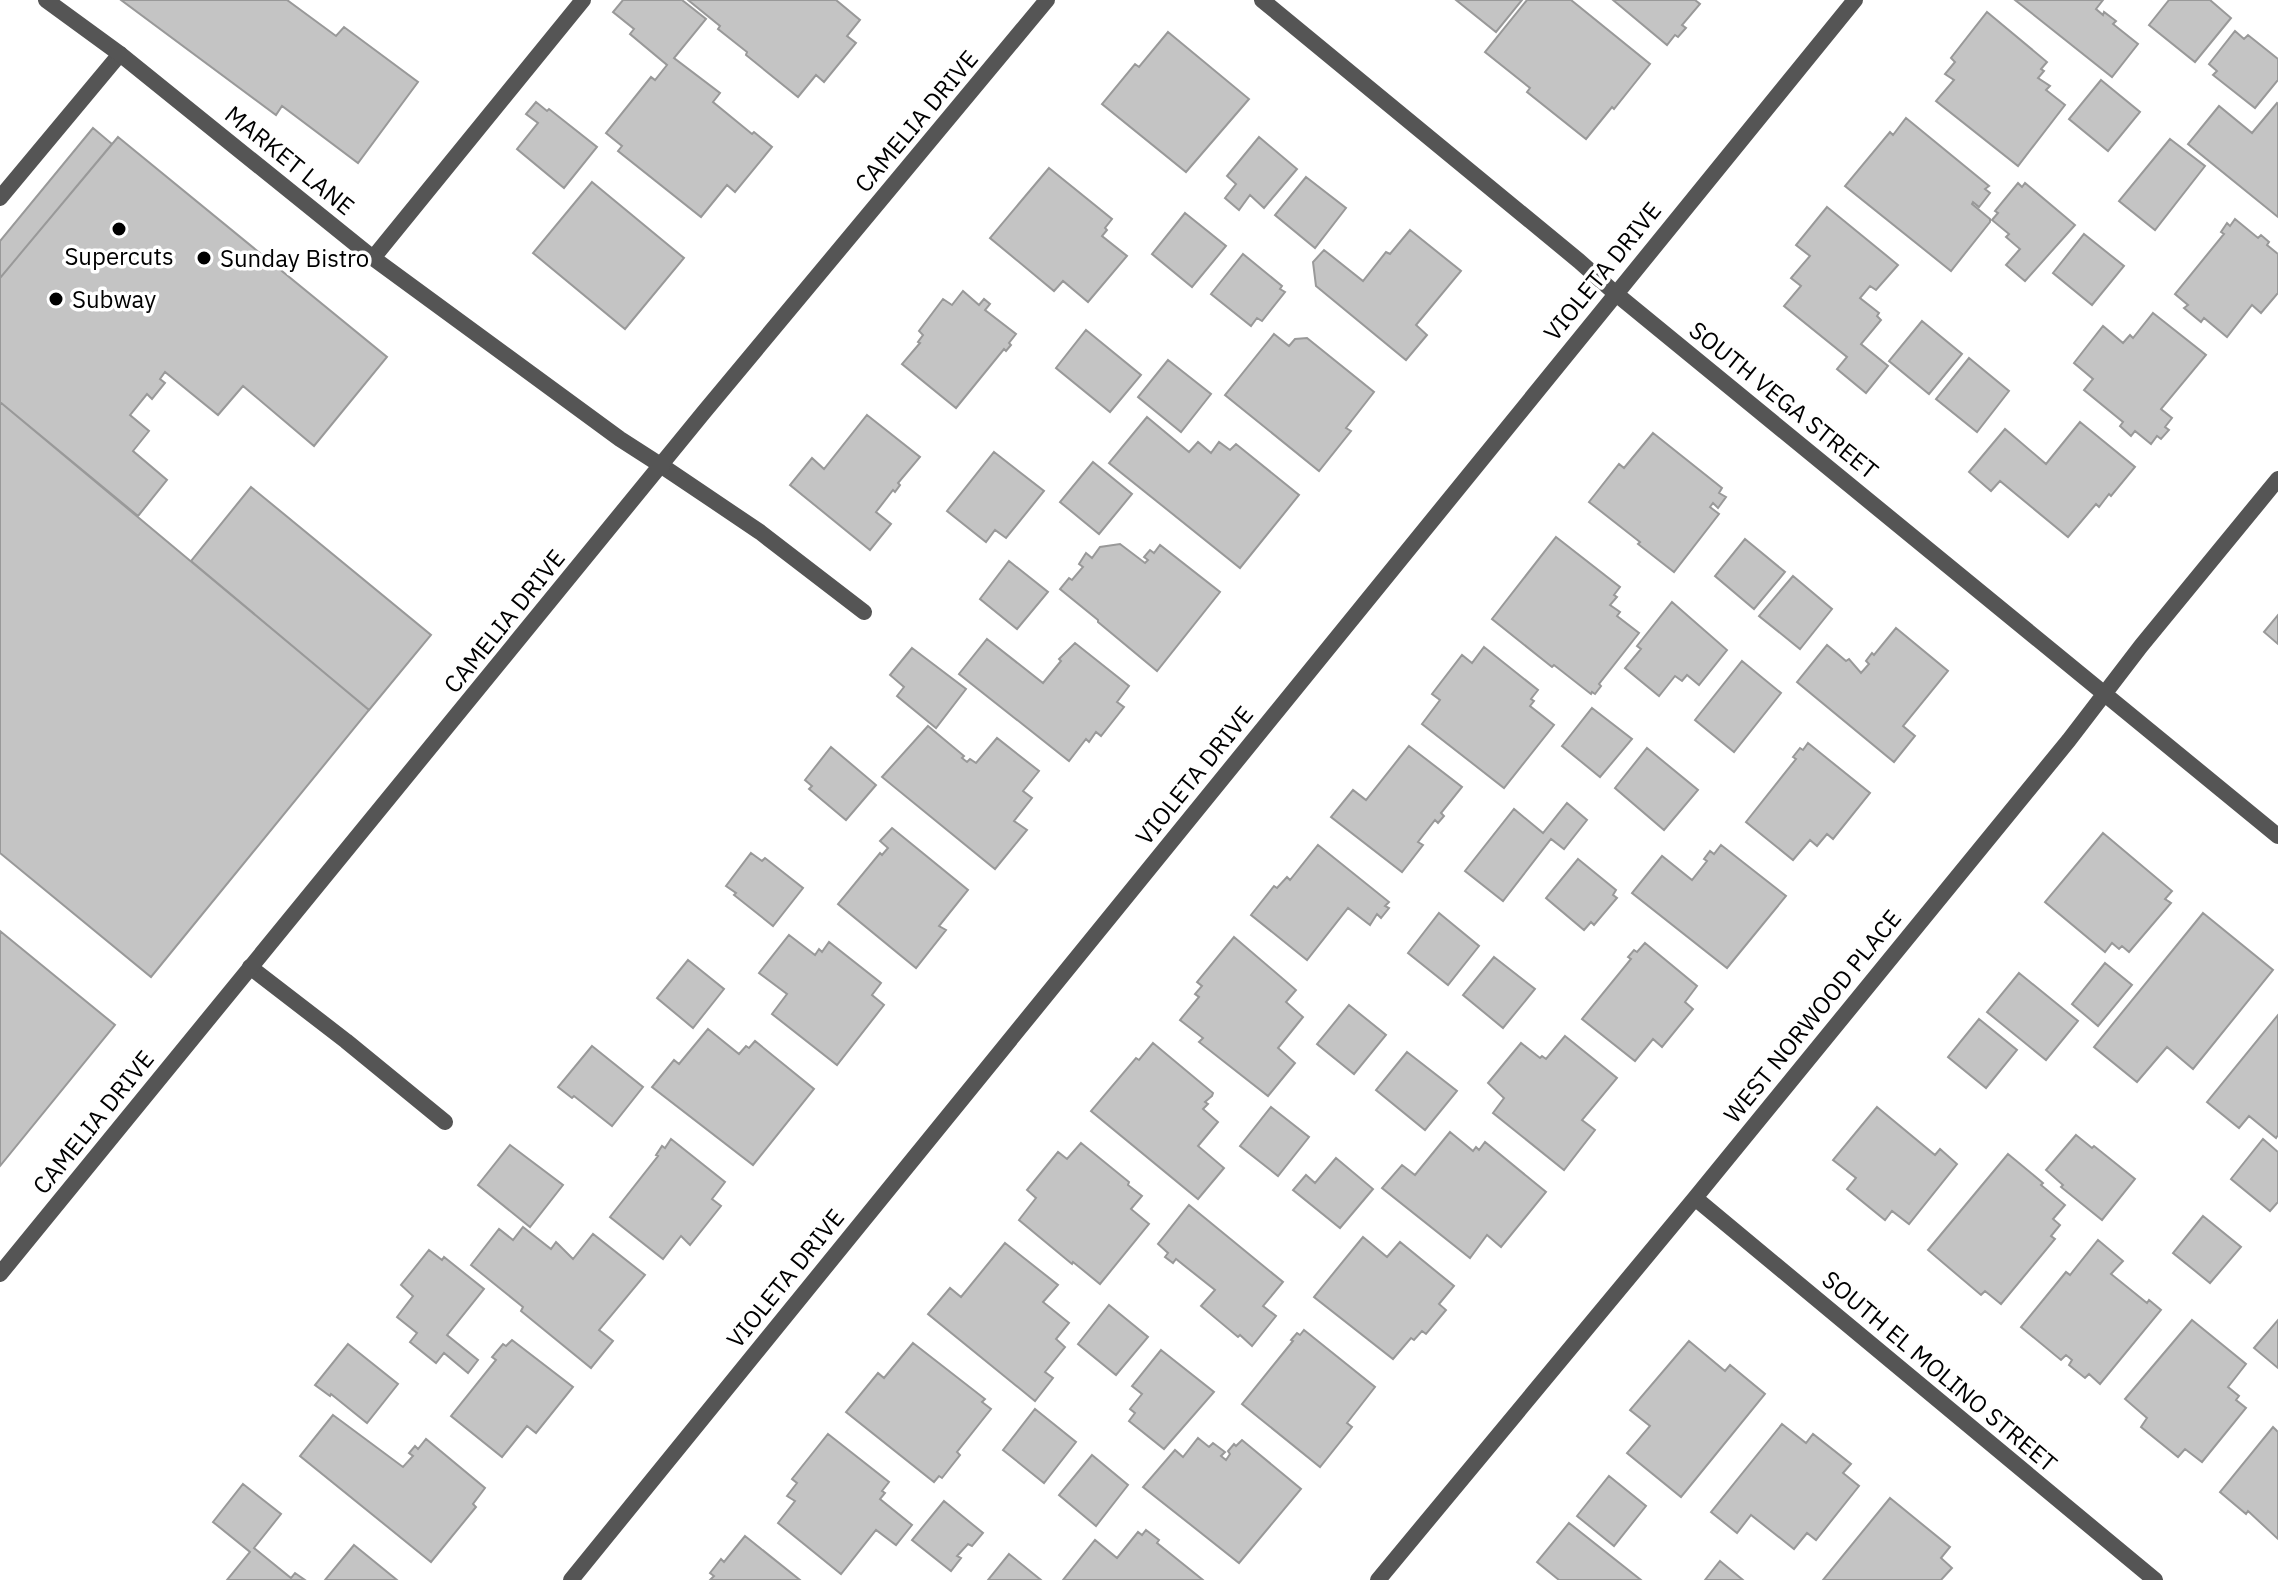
<svg xmlns="http://www.w3.org/2000/svg" width="2278" height="1580" viewBox="0 0 2278 1580" font-family="'IBM Plex Sans',sans-serif">
  <style>
    .building { fill: #c4c4c4; stroke: #999; stroke-width: 2 }
    .lines { fill: none; stroke-linecap: round; stroke-linejoin: round }
    .service { stroke: #555; stroke-width: 16 }
    .minor { stroke: #555; stroke-width: 16 }
    .poi-dot { fill: #000; stroke: #fff; stroke-width: 3 }
    .labels { text-anchor: middle; dominant-baseline: central; stroke-width: 7; stroke-linejoin: round; paint-order: stroke }
    .street-label { font-size: 24px; fill: #000; stroke: #fff }
    .poi-label { font-size: 24px; fill: #000; stroke: #fff; text-anchor: start }
  </style>
  <rect width="100%" height="100%" fill="#fff"/>
  <path class="building" d="M121,0H287L336,36L344,27L418,82L358,163L282,106L276,115Z
    M623,0H682L706,19L674,58L720,93L713,102L752,134L754,132L772,147L735,192L727,185L701,217L618,151L622,146L606,133L651,77L655,80L667,65L630,34L634,29L613,12Z
    M688,0H836L860,20L847,36L856,43L824,82L816,75L798,97L746,55L747,52L718,29L720,26Z
    M1456,0H1522L1496,32Z
    M1527,0H1571L1650,64L1614,109L1612,107L1586,139L1527,92L1530,88L1485,52Z
    M1613,0H1695L1700,4L1682,25L1686,28L1678,37L1675,35L1667,45Z
    M2015,0H2103L2096,9L2103,15L2104,12L2116,21L2113,24L2138,44L2112,77Z
    M2169,0H2210L2231,18L2195,62L2149,25Z
    M1987,12L2047,62L2041,69L2044,71L2038,78L2050,86L2046,90L2065,105L2018,166L1936,101L1954,80L1945,74L1955,62L1951,58Z
    M2235,31L2244,39L2248,35L2278,59V80L2255,108L2213,75L2217,71L2209,64Z
    M1168,32L1249,99L1186,172L1102,104L1135,64L1139,67Z
    M2101,80L2140,112L2108,151L2069,119Z
    M536,102L547,111L549,109L597,147L564,188L517,149L538,123L526,114Z
    M2277,103L2278,104V217L2188,144L2219,106L2252,133Z
    M1906,118L1989,186L1985,189L1990,193L1979,207L1973,202L1972,204L1990,219V222L1951,271L1845,186L1890,132L1893,135Z
    M93,128L112,144L0,278V241Z
    M118,137L387,357L314,446L243,386L218,415L165,372L160,379L165,383L152,399L147,394L130,415L149,431L133,451L167,480L138,516L0,402V278Z
    M1259,137L1297,169L1264,208L1250,195L1239,210L1225,198L1236,184L1227,176Z
    M2170,139L2205,166L2155,230L2119,201Z
    M1049,168L1112,219L1105,228L1107,230L1102,236L1127,256L1088,302L1063,281L1054,291L990,238Z
    M1306,177L1346,208L1315,248L1275,215Z
    M592,182L684,258L625,329L533,253Z
    M2018,183L2022,187L2025,183L2075,225L2025,281L2006,265L2020,249L2006,237L2009,234L1992,220L1998,213L1995,211Z
    M1827,207L1898,265L1876,290L1870,286L1860,298L1879,313L1877,316L1881,320L1861,344L1888,366L1866,393L1837,369L1847,357L1784,306L1801,286L1791,278L1810,256L1796,245Z
    M1185,213L1226,246L1192,287L1152,254Z
    M2235,219L2258,238L2261,235L2269,242L2267,245L2278,254V293L2261,313L2252,305L2227,337L2204,318L2201,322L2184,308L2188,305L2175,294L2224,234L2221,232L2227,223L2230,226Z
    M1410,230L1461,271L1416,325L1427,335L1406,360L1316,286L1313,262L1324,250L1363,281L1386,252L1390,254Z
    M2084,234L2124,266L2092,305L2053,273Z
    M1243,254L1282,286L1280,289L1285,292L1262,321L1257,318L1251,326L1211,294Z
    M963,291L979,305L984,299L990,304L985,310L1016,334L1009,343L1011,345L1006,351L1004,349L956,408L902,364L920,343L918,342L923,335L919,331L943,299L952,305Z
    M2153,313L2206,355L2161,409L2172,418L2165,427L2169,430L2161,439L2157,436L2151,444L2135,431L2131,436L2120,426L2123,422L2084,390L2093,379L2074,363L2103,326L2123,343L2130,335L2133,338Z
    M1922,321L1962,354L1929,394L1889,361Z
    M1086,330L1141,375L1110,412L1056,368Z
    M1274,334L1289,346L1295,339L1307,338L1374,392L1346,428L1351,431L1319,471L1225,395Z
    M1969,358L2009,391L1977,432L1936,399Z
    M1168,360L1211,394L1181,432L1138,397Z
    M0,402L369,710L151,977L0,853Z
    M867,415L920,457L898,483L900,485L895,492L893,490L876,512L891,524L870,550L790,485L812,458L824,469Z
    M1147,417L1189,452L1198,442L1211,453L1219,442L1230,450L1236,444L1299,495L1240,568L1109,463Z
    M2080,422L2135,467L2111,496L2109,494L2099,507L2096,504L2068,537L2000,481L1991,491L1969,472L2005,429L2046,464Z
    M1653,433L1722,488L1719,493L1726,497L1718,508L1713,503L1710,507L1719,514L1674,572L1638,544L1640,542L1589,502L1619,464L1624,468Z
    M994,452L1044,491L1006,538L995,530L986,542L947,511Z
    M1093,462L1132,494L1099,534L1060,502Z
    M251,487L431,635L369,710L191,561Z
    M1556,537L1620,587L1614,595L1617,597L1610,605L1620,612L1617,616L1639,633L1599,684L1601,686L1595,694L1592,692L1591,694L1554,665L1552,667L1492,619Z
    M1745,539L1785,572L1754,609L1715,576Z
    M1120,544L1145,563L1148,560L1144,557L1150,550L1154,553L1160,545L1220,592L1157,671L1098,622V620L1060,589L1069,578L1072,580L1083,567L1079,564L1086,553L1092,558L1100,547Z
    M1009,561L1048,592L1017,629L980,599Z
    M1793,576L1832,609L1800,649L1759,616Z
    M1672,602L1727,650L1699,685L1687,675L1682,681L1675,676L1659,696L1625,668L1641,649L1637,646Z
    M2278,615V644L2264,632Z
    M1896,628L1948,671L1903,726L1915,736L1894,762L1797,682L1827,645L1846,661L1849,659L1861,673L1869,664L1866,661L1872,653L1874,655Z
    M987,639L1043,683L1061,661L1059,659L1075,643L1129,686L1117,702L1124,707L1101,736L1096,732L1089,742L1086,739L1069,761L959,674Z
    M1484,647L1538,690L1531,699L1534,701L1530,706L1554,725L1504,788L1422,724L1440,700L1432,694L1462,655L1472,663Z
    M912,648L966,689L936,728L897,696L904,687L890,675Z
    M1742,661L1781,693L1734,752L1695,720Z
    M1592,708L1632,739L1600,777L1562,746Z
    M928,726L964,756L962,758L967,762L970,759L976,763L997,738L1039,771L1023,791L1032,798L1014,821L1027,830L995,869L882,777Z
    M1808,743L1870,793L1833,839L1827,834L1817,846L1810,840L1793,860L1746,822L1796,759L1793,757L1800,748L1803,750Z
    M1409,746L1462,787L1441,813L1444,816L1438,823L1435,820L1418,842L1423,845L1402,872L1331,817L1353,790L1366,800Z
    M831,747L876,785L846,820L809,789L812,786L805,780Z
    M1647,748L1698,790L1664,830L1615,788Z
    M1567,803L1587,820L1564,849L1551,839L1503,901L1465,871L1514,809L1543,833Z
    M892,828L968,890L939,926L946,930L916,968L838,904L880,853L882,855L888,848L880,841Z
    M2103,833L2172,891L2165,899L2171,903L2129,952L2122,946L2119,949L2112,943L2105,952L2045,902Z
    M1318,845L1389,902L1385,906L1389,908L1381,918L1377,914L1370,925L1348,908L1307,960L1251,915L1274,886L1277,888L1287,877L1290,880Z
    M1721,845L1786,896L1727,968L1632,893L1662,856L1692,880L1707,861L1704,859L1710,851L1714,854Z
    M751,853L762,861L765,858L803,888L773,926L734,895L736,893L726,886Z
    M1578,859L1616,890L1613,895L1617,898L1594,925L1591,922L1584,930L1546,898Z
    M1439,913L1479,946L1448,985L1408,953Z
    M2203,913L2273,970L2193,1069L2167,1047L2137,1082L2094,1047Z
    M0,931L115,1025L0,1166Z
    M789,935L815,955L819,949L822,952L829,942L881,983L872,995L884,1005L837,1065L772,1014L787,994L759,973Z
    M1234,937L1296,990L1286,1002L1303,1017L1278,1048L1295,1063L1268,1096L1199,1042L1203,1038L1180,1020L1199,997L1195,994L1202,986L1197,982Z
    M1645,943L1697,986L1685,1002L1693,1009L1662,1047L1653,1039L1635,1061L1582,1019L1631,959L1628,957L1634,950L1637,952Z
    M1494,957L1535,989L1503,1028L1463,995Z
    M688,960L724,989L693,1028L657,998Z
    M2105,963L2132,985L2098,1026L2072,1004Z
    M2019,973L2078,1021L2046,1060L1987,1012Z
    M1349,1005L1386,1035L1354,1074L1317,1044Z
    M2278,1015V1135L2276,1138L2249,1116L2239,1128L2207,1102Z
    M1979,1019L2017,1050L1986,1088L1948,1057Z
    M708,1029L739,1054L746,1046L749,1048L755,1041L814,1089L753,1165L652,1087L674,1060L679,1064Z
    M1565,1036L1617,1078L1582,1120L1595,1130L1564,1170L1493,1113L1504,1098L1488,1083L1521,1043L1540,1058L1542,1056L1546,1059Z
    M1153,1043L1213,1093L1212,1096L1205,1102L1208,1104L1203,1109L1218,1122L1198,1146L1224,1168L1198,1199L1091,1111L1136,1058L1139,1060Z
    M592,1046L643,1087L612,1126L574,1096L572,1098L558,1087Z
    M1407,1052L1457,1091L1425,1130L1376,1090Z
    M1271,1107L1309,1137L1278,1176L1240,1146Z
    M1877,1107L1935,1155L1940,1149L1957,1164L1909,1224L1892,1211L1885,1220L1847,1189L1856,1178L1833,1160Z
    M1450,1132L1473,1151L1476,1147L1479,1150L1485,1142L1546,1192L1501,1247L1487,1235L1470,1258L1382,1188L1402,1165L1415,1175Z
    M2076,1135L2092,1148L2094,1146L2135,1179L2102,1220L2061,1187L2063,1185L2046,1170Z
    M671,1139L725,1182L712,1199L721,1206L690,1245L681,1236L663,1259L610,1217L658,1156L656,1155L662,1146L665,1148Z
    M2263,1139L2278,1152V1202L2270,1211L2231,1179Z
    M1081,1143L1129,1182L1128,1185L1142,1196L1131,1209L1149,1224L1100,1284L1073,1262L1072,1264L1019,1220L1036,1198L1027,1190L1058,1152L1067,1159Z
    M510,1145L563,1185L530,1227L478,1185Z
    M2008,1154L2043,1183L2041,1185L2065,1205L2053,1219L2060,1225L2051,1236L2055,1239L2001,1304L1985,1291L1981,1295L1928,1250Z
    M1336,1158L1373,1189L1340,1228L1293,1190L1306,1175L1315,1183Z
    M1189,1205L1283,1282L1263,1306L1276,1316L1252,1346L1240,1335L1238,1337L1201,1306L1215,1290L1176,1259L1173,1263L1165,1257L1168,1253L1158,1244Z
    M2203,1216L2241,1247L2210,1283L2173,1253Z
    M523,1227L551,1249L556,1242L573,1259L593,1234L645,1275L599,1330L613,1341L591,1368L521,1311L523,1307L471,1265L499,1229L513,1240Z
    M1363,1237L1387,1257L1400,1242L1454,1286L1439,1304L1446,1310L1426,1334L1422,1331L1414,1340L1411,1338L1393,1359L1314,1297Z
    M2098,1240L2123,1261L2111,1274L2147,1303L2149,1300L2161,1310L2100,1384L2089,1374L2085,1378L2069,1365L2072,1360L2066,1355L2061,1360L2021,1327L2066,1272L2070,1275Z
    M1005,1243L1058,1285L1043,1302L1069,1323L1056,1339L1065,1347L1045,1372L1053,1378L1035,1401L928,1314L950,1288L961,1297Z
    M429,1250L442,1260L444,1257L484,1289L447,1335L478,1360L468,1373L444,1353L436,1363L410,1342L417,1333L397,1317L413,1296L401,1285Z
    M1109,1305L1148,1337L1116,1375L1078,1344Z
    M2192,1320L2246,1364L2228,1387L2239,1396L2236,1400L2246,1408L2202,1462L2185,1449L2178,1457L2141,1427L2147,1418L2125,1399Z
    M2278,1320V1368L2254,1348Z
    M1304,1330L1375,1387L1347,1423L1352,1427L1320,1467L1242,1404L1293,1341L1291,1340L1297,1333L1300,1335Z
    M512,1340L573,1387L536,1433L527,1426L502,1457L451,1416L496,1360L492,1357L503,1344L506,1346Z
    M1689,1341L1725,1371L1730,1365L1765,1394L1681,1497L1627,1453L1650,1426L1630,1410Z
    M913,1343L985,1399L982,1402L991,1409L957,1452L960,1455L942,1478L939,1476L934,1482L846,1412L878,1373L884,1378Z
    M348,1344L398,1384L367,1423L331,1394L330,1396L315,1385Z
    M1161,1350L1214,1392L1164,1449L1129,1421L1135,1413L1130,1409L1142,1394L1132,1386Z
    M1035,1409L1076,1442L1044,1483L1003,1450Z
    M333,1415L403,1467L413,1456L409,1453L415,1446L418,1449L426,1439L485,1488L473,1504L476,1507L431,1562L300,1456Z
    M1782,1424L1806,1443L1813,1434L1851,1464L1843,1473L1859,1486L1816,1540L1807,1533L1794,1549L1751,1515L1737,1533L1711,1512Z
    M2273,1427L2278,1432V1539L2248,1511L2246,1514L2220,1492Z
    M828,1434L889,1482L882,1491L885,1493L880,1499L912,1525L896,1545L876,1530L841,1574L778,1523L795,1501L787,1496L797,1483L792,1479Z
    M1198,1438L1209,1447L1213,1443L1225,1452L1221,1456L1226,1460L1230,1454L1228,1451L1234,1444L1236,1446L1242,1440L1301,1489L1239,1563L1143,1487L1175,1450L1183,1457Z
    M1092,1455L1128,1485L1096,1526L1059,1495Z
    M1609,1476L1646,1506L1614,1546L1577,1516Z
    M243,1484L281,1514L254,1548L291,1578L295,1573L305,1580H227L250,1552L213,1522Z
    M1890,1498L1950,1547L1941,1558L1952,1568L1941,1580H1823Z
    M944,1501L983,1533L972,1546L968,1544L957,1556L961,1558L951,1571L912,1540Z
    M1569,1523L1641,1580H1559L1537,1562Z
    M1146,1530L1159,1540L1157,1543L1203,1580H1063L1095,1540L1117,1558L1138,1532L1142,1535Z
    M745,1536L800,1580H710L714,1576L710,1573L721,1559L724,1562Z
    M354,1545L397,1580H325Z
    M1009,1554L1041,1580H988Z
    M1720,1561L1743,1580H1705Z"/>
  <g class="lines">
    <path class="service" d="M0,198L120,54
      M373,258L583,0
      M662,466L760,532L864,612
      M250,967L346,1041L445,1122"/>
    <path class="minor" d="M46,0L120,54L373,258L620,439L662,466
      M1262,0L1579,261L1615,293L2278,836
      M1695,1198L2155,1580
      M0,1274L704,412L1047,0
      M571,1580L1855,0
      M1378,1580L1695,1198L2069,740L2141,646L2278,479"/>
  </g>
  <g class="poi-dot">
    <circle cx="119" cy="229" r="8"/>
    <circle cx="204" cy="258" r="8"/>
    <circle cx="56" cy="299" r="8"/>
  </g>
  <g class="labels">
    <g class="street-label">
      <text transform="translate(916 121) rotate(-50)">CAMELIA DRIVE</text>
      <text transform="translate(290 160) rotate(39)">MARKET LANE</text>
      <text transform="translate(1602 271) rotate(-51)">VIOLETA DRIVE</text>
      <text transform="translate(1784 400) rotate(39)">SOUTH VEGA STREET</text>
      <text transform="translate(504 621) rotate(-51)">CAMELIA DRIVE</text>
      <text transform="translate(1194 775) rotate(-51)">VIOLETA DRIVE</text>
      <text transform="translate(1812 1016) rotate(-51)">WEST NORWOOD PLACE</text>
      <text transform="translate(93 1122) rotate(-51)">CAMELIA DRIVE</text>
      <text transform="translate(785 1278) rotate(-51)">VIOLETA DRIVE</text>
      <text transform="translate(1940 1371) rotate(40)">SOUTH EL MOLINO STREET</text>
    </g>
    <g class="poi-label">
      <text x="119" y="256" text-anchor="middle">Supercuts</text>
      <text x="220" y="258">Sunday Bistro</text>
      <text x="72" y="299">Subway</text>
    </g>
  </g>
</svg>
